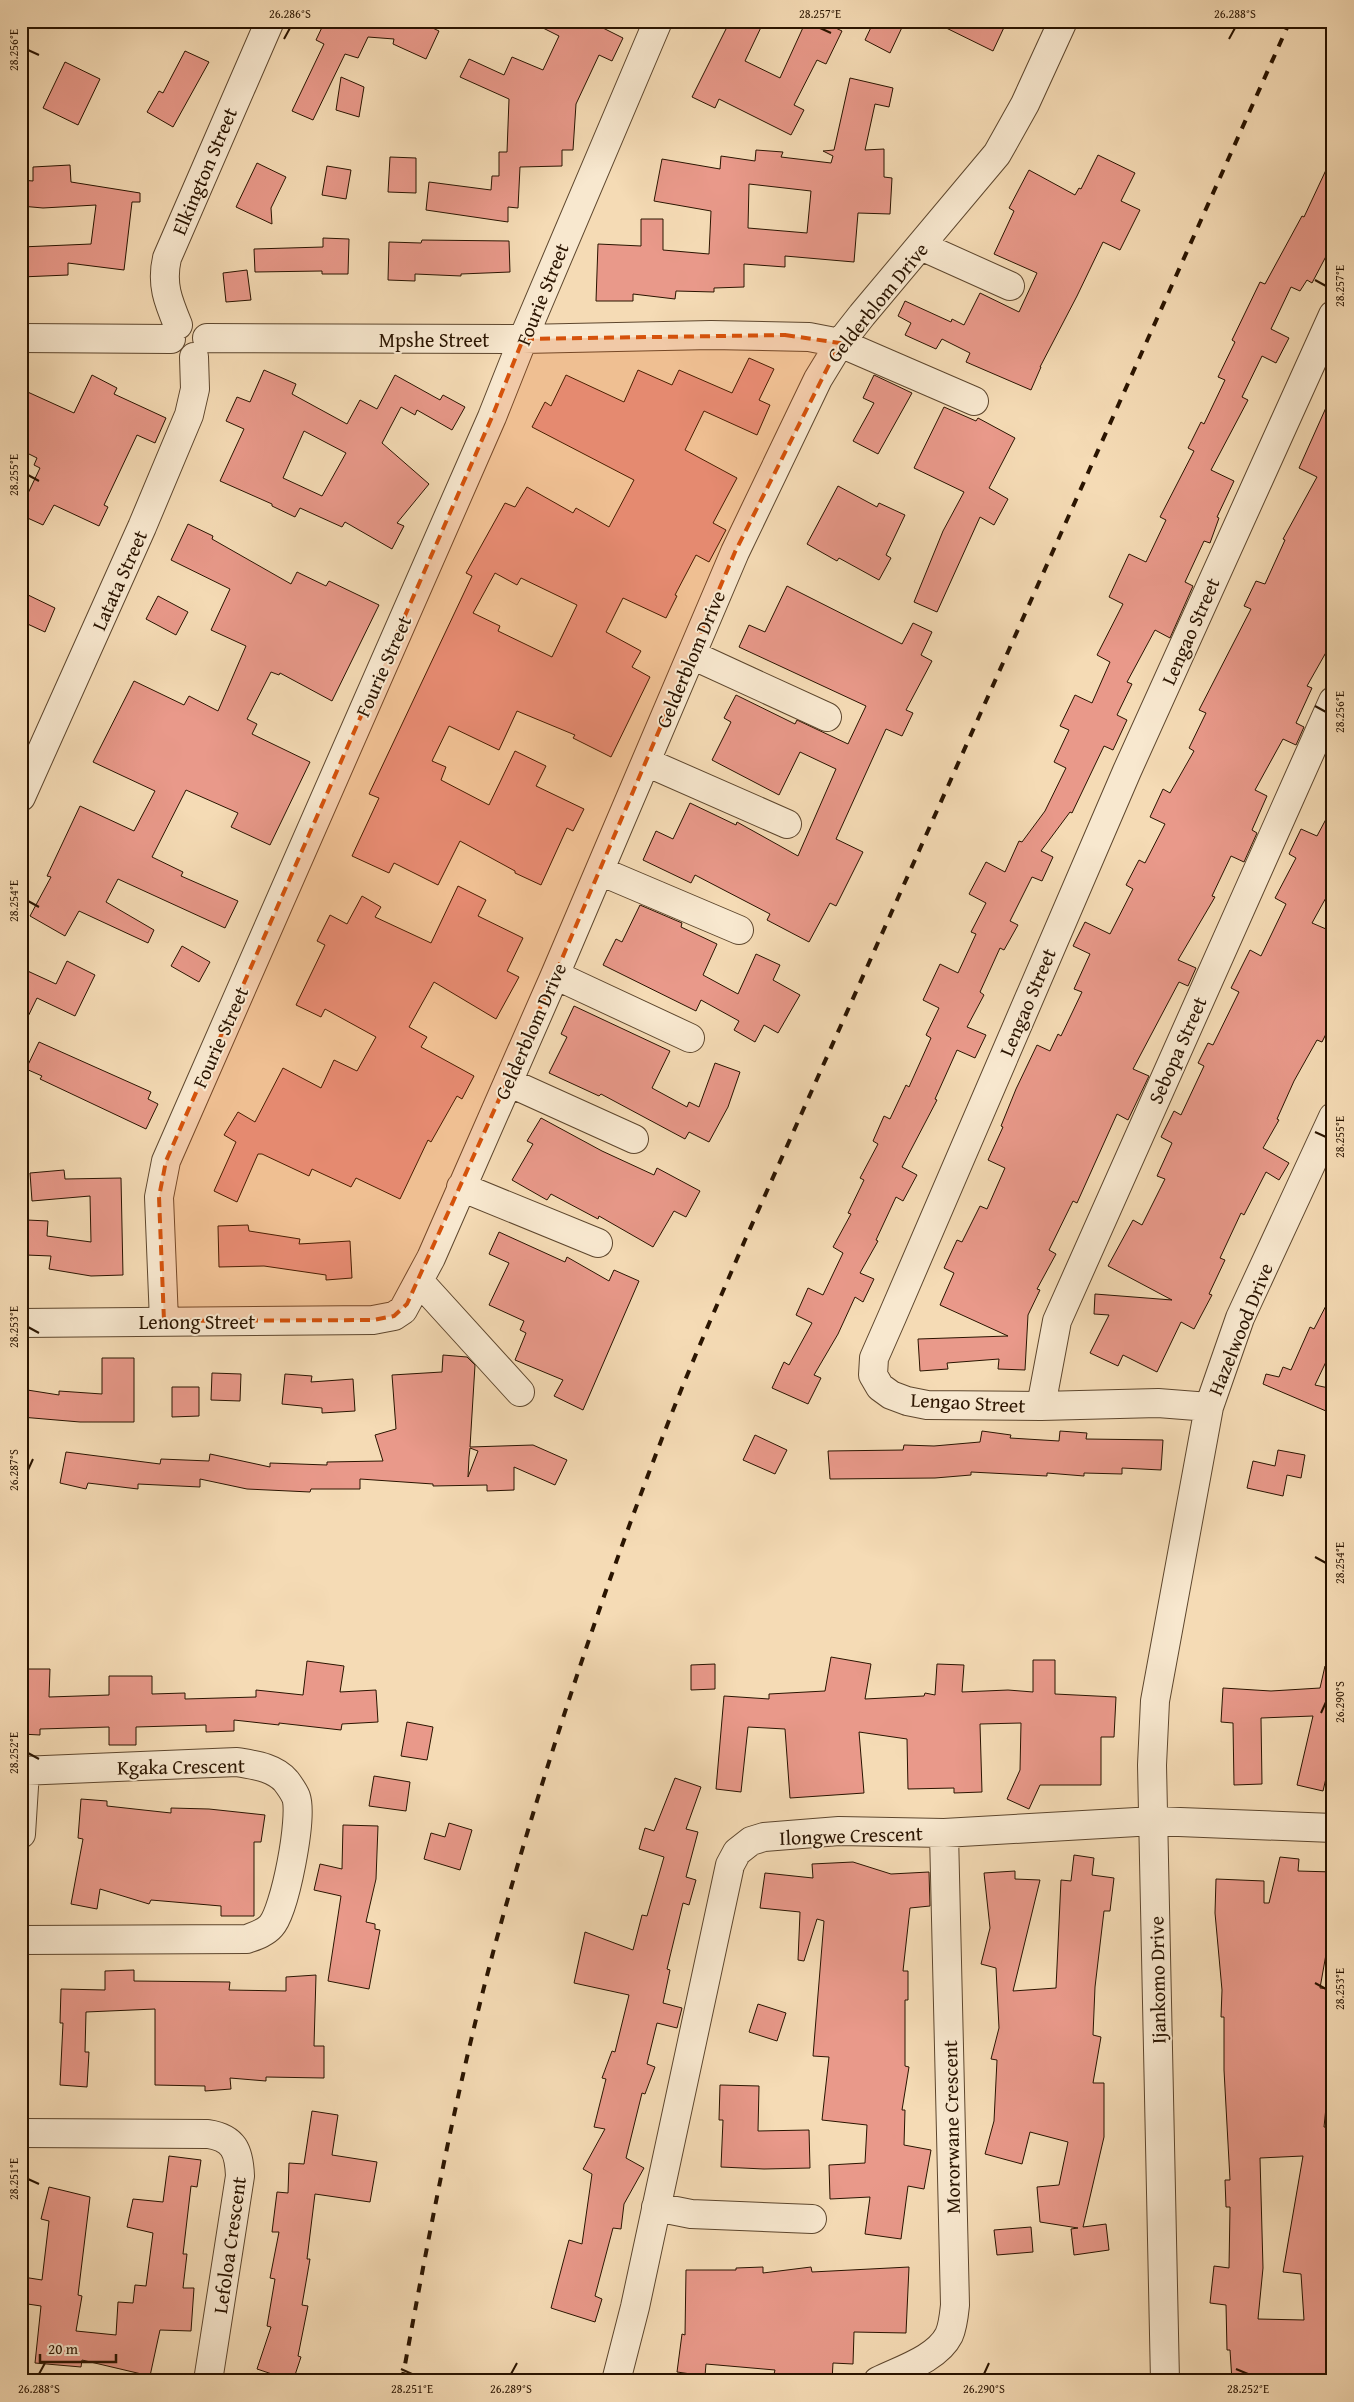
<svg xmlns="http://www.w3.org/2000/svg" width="1354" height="2402" viewBox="0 0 1354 2402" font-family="'Gentium Book Plus',serif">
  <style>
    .building { fill: #e9998a; stroke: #2a1400; fill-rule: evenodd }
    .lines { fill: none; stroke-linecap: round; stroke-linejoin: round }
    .minor-casing { stroke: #5d462d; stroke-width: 30 }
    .minor { stroke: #f8e8cf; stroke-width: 28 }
    .rail { stroke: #2a1400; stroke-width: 4; stroke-dasharray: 9 9; stroke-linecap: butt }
    .marked { fill: #d5520b; fill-opacity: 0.2; stroke: #d5520b; stroke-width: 4; stroke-dasharray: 10 6; stroke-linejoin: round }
    .ticks { fill: none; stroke: #2a1400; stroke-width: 2 }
    .labels { text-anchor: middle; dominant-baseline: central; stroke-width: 4; stroke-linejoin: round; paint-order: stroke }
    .street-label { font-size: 20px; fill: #2a1400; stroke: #f8e8cf }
    .neatline { fill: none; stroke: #2a1400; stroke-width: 2 }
    .ticks-label { font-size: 12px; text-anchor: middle; fill: #2a1400 }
  </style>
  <rect width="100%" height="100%" fill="#f5dbb5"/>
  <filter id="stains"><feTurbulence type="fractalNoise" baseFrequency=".004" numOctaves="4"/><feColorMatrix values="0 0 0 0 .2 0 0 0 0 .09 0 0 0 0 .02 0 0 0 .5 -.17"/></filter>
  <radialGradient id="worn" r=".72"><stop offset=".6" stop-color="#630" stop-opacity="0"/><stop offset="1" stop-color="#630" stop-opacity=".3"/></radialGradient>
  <path class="building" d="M325,21H418L439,31L426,59L393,44L394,39L368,37L358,58L345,54L313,120L292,111L324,44L316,40Z
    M529,21H606L603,28L623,38L612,61L599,55L576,104L573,150H562V166L520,167L518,208L508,207V222L426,210L429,182L491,190L492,176H499V152H507L509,99L460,77L469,59L504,75L512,57L543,70L559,36Z
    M730,21H764L745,61L780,78L806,21H821L842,31L826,64L817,60L794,105L804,110L791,135L719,99L715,108L692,97Z
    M874,21H905L890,53L865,40Z
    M932,21H1007L993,51Z
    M185,51L209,62L173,127L147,112L159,91L163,93Z
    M65,62L100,79L78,125L43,108Z
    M341,77L364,87L359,117L336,110Z
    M850,78L893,88L889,107L875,104L865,150L884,149V177L892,178L890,214L858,213L854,262L785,256V267L744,264V287L714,288V292L676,291L675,299L633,294V301H596L598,244L641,246V219H663V250L709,254L711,211L654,201L662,159L720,169L721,156L755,161L756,150L783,152L781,157L831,163L833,156L823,151L834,150ZM749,184L811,191L807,233L748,228Z
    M1098,155L1135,173L1121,201L1140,210L1120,250L1103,242L1077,296L1040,367H1041L1031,390L966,362L970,353L942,339L936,349L905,335L911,323L898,316L905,301L951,322L952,319L964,325L980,293L1019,312L1037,273L994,254L1014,211L1009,208L1029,170L1075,195L1079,188L1081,189Z
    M1333,155V243L1312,283L1307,280L1300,291L1291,287L1271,329L1289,338L1276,363L1262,356L1242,397L1248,400L1211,470L1234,481L1217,517L1219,518L1210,543L1204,541L1185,582L1193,586L1170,638L1155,630L1127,682L1132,684L1117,715L1127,720L1113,750L1104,746L1072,813L1070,812L1041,851L1053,857L1042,881L1032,877L1010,921L1018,925L1004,950L1000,948L980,992L984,995L967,1027L986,1035L975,1058L957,1050L935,1099L937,1100L902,1167L917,1175L903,1201L896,1197L876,1240L878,1241L860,1273L874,1279L863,1302L855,1297L838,1334L814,1375L821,1378L808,1404L772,1388L784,1362L789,1365L812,1323L796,1315L808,1288L823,1295L843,1253L833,1247L851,1214L848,1213L864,1180L860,1178L878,1144L873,1141L884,1116L890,1119L906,1085L909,1087L931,1038L926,1035L939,1008L923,1000L940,964L958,973L976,934L971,932L986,903L969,894L986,862L1005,872L1019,841L1022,842L1045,811L1066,768L1054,762L1069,730L1060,726L1075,695L1092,703L1110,662L1097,655L1123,604L1109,597L1129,554L1146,562L1166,520L1160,517L1194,451L1188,448L1201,422L1204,424L1225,380L1218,377L1235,342L1232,340L1260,282L1265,284L1302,216L1304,217Z
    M390,157L416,158V193L388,192Z
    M257,163L286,177L271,208L272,224L236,207Z
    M70,165L71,182L140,193V202H132L124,270L68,263V275L21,277V247L91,244L96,205L43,208L21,206V180L33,181V167Z
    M327,166L351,170L346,199L322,195Z
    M323,238L349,239L348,274H322V271L255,272L254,249L323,247Z
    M422,240L509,241L510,272L461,274V276L415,274V281L388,280L389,242L421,243Z
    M247,270L251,300L226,302L223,273Z
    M749,358L774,369L759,400L770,405L757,435L704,411L685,450L737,478L713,523L726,530L709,562L696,555L675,595L677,596L666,618L623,598L606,632L641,651L632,667L650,677L611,757L573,738L575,735L517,711L499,750L449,726L432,761L446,767L441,780L489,805L515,751L546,766L536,786L584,809L573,831L567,828L541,885L515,873V871L460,841L438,885L394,863L389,873L352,856L379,798L369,794L472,576L466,573L505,503L515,507L527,487L573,513L576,508L609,527L634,480L532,427L545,402L551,406L566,375L624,402L638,370L672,385L679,370L732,393ZM495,573L517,585L521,578L577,605L552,657L498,631L500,626L473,613Z
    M264,370L296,384L292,394L347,424L360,400L377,409L395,375L440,400L443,395L465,407L452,430L417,410L415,415L401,407L382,443L429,484L397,523L404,526L392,549L345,522L342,527L300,508L295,517L272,506V504L220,481L244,429L226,421L237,397L250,402ZM304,431L346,453L322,496L283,478Z
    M92,375L117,388L114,394L166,418L155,443L137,435L104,505L108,507L99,526L54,505L43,525L21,515V508L40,468L34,465L37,458L21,450V389L74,413Z
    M874,375L912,393L878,454L853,441L874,403L863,398Z
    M1333,392V640L1307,686L1312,688L1296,723L1304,727L1296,745L1283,739L1255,790L1267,796L1252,830L1257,833L1244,862L1231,856L1212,896L1215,897L1178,960L1196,968L1188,986L1179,982L1133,1069L1149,1076L1128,1120L1117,1114L1077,1203L1073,1201L1049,1250L1056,1254L1037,1289L1040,1290L1028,1315L1025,1370L998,1369L999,1359L947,1363L948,1369L920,1371L918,1339L1008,1336L940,1305L954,1273L944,1268L957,1240L962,1242L980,1206L987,1209L1005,1168L988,1160L1003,1127L1001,1126L1016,1089L1037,1045L1050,1051L1058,1034L1061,1036L1082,992L1074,989L1090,954L1073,946L1085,922L1110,934L1133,889L1126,885L1139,860L1145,863L1165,824L1150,817L1163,789L1170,793L1194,751L1189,748L1206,713L1199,710L1251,609L1244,606L1256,581L1265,584L1285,540L1283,539L1317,477L1299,468Z
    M944,407L976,421L978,418L1015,438L989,488L1008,499L994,525L980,517L937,612L914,602L943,531L964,492L914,468Z
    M838,486L877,507L879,503L905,515L886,555L891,558L879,580L839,558L837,561L807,544Z
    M188,524L213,536L212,539L291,584L297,572L326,586L329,581L379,605L332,701L280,673L279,675L271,672L247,719L257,724L252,734L310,762L270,845L231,827L238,813L186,790L152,857L183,872L181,876L238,901L225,928L118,879L106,902L154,930L148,943L79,911L65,936L30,916L51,877L47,876L80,806L134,831L155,791L93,762L134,681L184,705L189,696L218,711L246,646L211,630L230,589L171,560Z
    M787,586L902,644L913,623L932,632L921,655L932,661L906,710L913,713L902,736L886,729L836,839L863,852L836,906L830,903L809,942L767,920L770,914L695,875L691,883L643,860L656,831L673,839L690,803L736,825L737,822L798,856L836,769L800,752L779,795L712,760L731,722L724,718L736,695L795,724L797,720L848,744L866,706L739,647L749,625L765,632Z
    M26,594L55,608L45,632L21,621V605Z
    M158,596L188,612L176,635L146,619Z
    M1333,806V885L1312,923L1333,932V1000L1326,1014L1333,1018V1020L1322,1042L1317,1040L1294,1081L1277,1119L1279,1120L1263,1148L1289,1163L1279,1180L1266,1172L1244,1215L1241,1213L1220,1258L1225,1260L1209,1294L1212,1295L1194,1329L1181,1322L1157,1372L1123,1355L1118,1366L1090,1353L1109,1315L1094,1314L1095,1294L1172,1300L1108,1266L1133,1220L1142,1225L1165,1179L1157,1176L1172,1143L1161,1137L1174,1111L1181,1115L1204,1066L1198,1063L1208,1043L1213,1045L1239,992L1231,988L1250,950L1261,956L1286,904L1275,898L1296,858L1289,854L1301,829L1317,836Z
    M458,886L486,900L478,916L523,938L507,971L519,977L496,1019L434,982L409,1027L427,1037L421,1047L474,1076L462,1099L457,1096L431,1142L428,1140L400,1199L356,1178L351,1187L312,1169L309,1176L262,1154H258L237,1202L214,1191L236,1142L224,1135L238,1112L255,1122L283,1068L321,1088L334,1060L357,1071L376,1037L325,1009L321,1017L296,1005L325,945L317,941L330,915L347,924L362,896L381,907L375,917L431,943Z
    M640,905L682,923L681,927L717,944L703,975L738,994L756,954L780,965L773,980L800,995L778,1033L764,1025L755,1042L734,1030L739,1021L701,1000L696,1011L603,965L616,939L622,942Z
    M182,946L210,962L199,982L171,966Z
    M67,961L95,975L75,1016L37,998L21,1031V968L56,984Z
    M574,1006L670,1051L652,1088L687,1107L689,1102L699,1107L715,1063L740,1072L728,1107L709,1142L689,1132L685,1139L601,1094L599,1096L549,1073L567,1037L561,1034Z
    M39,1042L151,1092L148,1099L158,1104L146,1129L40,1079L42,1076L26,1069Z
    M541,1118L602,1151L654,1175L657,1168L700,1191L686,1217L674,1211L653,1247L599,1216L598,1219L551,1194L547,1200L512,1180L533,1144L527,1141Z
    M64,1170L65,1179L121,1178L123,1275L91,1276L49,1269L51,1256L26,1255L27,1220L48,1221L47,1236L91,1242L90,1196L32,1201L30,1173Z
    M248,1225L249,1231L300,1239L299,1244L350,1241L352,1278L326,1280V1275L264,1266L219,1267L218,1226Z
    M499,1232L565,1262L567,1257L609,1281L614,1270L639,1281L583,1410L554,1396L563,1380L515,1360L526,1333L520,1330L524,1321L489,1305L509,1263L489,1254Z
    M1333,1292V1347L1315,1385L1333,1389V1414L1263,1384L1266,1374L1279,1377L1283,1367L1291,1370L1310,1327L1314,1329Z
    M443,1355L467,1357L475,1365L470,1447L533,1445L567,1460L555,1485L514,1467V1490L487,1491V1485L433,1486V1484L360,1479V1489H311L310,1492L247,1489L200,1479V1487L138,1484V1489L88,1483L86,1489L60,1483L66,1452L160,1464L161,1459L209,1461L210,1454L270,1467V1463L327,1465V1462L383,1461L375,1435L396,1429L392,1375L442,1372ZM470,1448L478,1451L468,1477L469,1457Z
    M102,1358H134V1422H80L21,1417V1389L59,1395V1391L102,1394Z
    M212,1373L241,1374L240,1401L211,1400Z
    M285,1374L312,1376L311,1382L353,1379L355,1411L322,1413V1408L282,1404Z
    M172,1387H199V1416L172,1417Z
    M982,1431L1011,1435L1010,1438L1059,1441L1060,1431L1087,1433L1086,1439L1163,1440L1161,1470L1122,1468V1474L1084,1473V1476L1047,1473V1476L971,1472V1475L935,1478L830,1479L828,1451L903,1450L904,1445L934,1446L980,1442Z
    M755,1435L787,1450L775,1474L743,1460Z
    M1278,1450L1305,1455L1301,1478L1287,1475L1283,1496L1247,1488L1253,1461L1275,1466Z
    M831,1657L871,1664L865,1699L924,1696L925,1693L935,1695L937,1664L964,1665L962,1692L1008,1690L1033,1692V1660H1055V1694L1116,1697L1114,1737H1101V1785H1040L1029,1809L1007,1799L1020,1770L1021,1723L980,1724L982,1792L954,1793V1788L908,1789L907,1739L859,1732L864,1793L790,1798L785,1729L748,1727L741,1792L716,1789L724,1696L769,1699V1694L825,1691Z
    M307,1661L344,1666L340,1692L376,1690L378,1722L342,1724L341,1730L279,1723V1725L234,1720V1731L206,1732V1725L136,1727V1745H109V1727L40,1729V1735L21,1734L22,1696L27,1697L28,1669H50L49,1697L109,1695V1676H152V1694L185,1693V1699L256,1697V1690L303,1695Z
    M715,1664V1689L691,1690V1665Z
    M1325,1666L1333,1667V1762L1330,1761L1323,1791L1297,1785L1313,1716L1261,1718L1262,1784L1234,1785L1233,1723L1221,1722L1223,1688L1271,1691L1320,1688Z
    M407,1722L433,1727L427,1760L401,1756Z
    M374,1776L410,1782L406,1811L369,1806Z
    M675,1778L701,1787L686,1829L698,1832L686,1877L696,1880L689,1905L683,1903L667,1969L670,1970L663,2003L682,2008L677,2028L657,2023L647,2064L655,2067L645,2094L642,2093L626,2158L644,2168L624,2204L621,2229L613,2228L595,2296L602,2299L595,2322L551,2308L569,2240L582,2244L592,2174L583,2169L605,2129L594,2127L606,2079L602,2078L612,2051L615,2052L629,1995L574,1983L585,1932L633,1950L642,1915L647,1916L664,1857L639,1849L645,1828L654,1831Z
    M81,1799L107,1801V1806L171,1813V1808L209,1809L265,1815L261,1842H254V1916H221V1906L151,1900L149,1904L100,1889L97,1909L71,1904L83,1839L78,1838Z
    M449,1823L472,1830L460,1870L424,1859L431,1833L445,1837Z
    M343,1825L378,1826L376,1879L366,1922L375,1924V1929L380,1930L369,1989L328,1981L341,1896L314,1890L320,1864L342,1869Z
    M1074,1855L1094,1858L1092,1875L1114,1878L1110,1911H1104L1095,1987L1093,2035L1101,2037L1093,2083H1104V2137L1083,2227L1106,2224L1109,2250L1074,2255L1071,2229L1078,2228L1040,2222L1037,2187L1059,2185L1068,2142L1030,2132L1022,2164L985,2154L994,2121L997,2060L991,2059L999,2028L996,1968L981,1964L990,1928L984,1873L1015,1871V1879L1040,1880L1013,1991L1056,1988L1061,1880L1071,1881Z
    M1280,1857L1299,1859L1298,1871L1333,1872V1915L1320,1988L1330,1989L1327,2031H1333V2068H1330L1324,2127L1333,2128V2196L1328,2229L1333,2231L1327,2274H1333V2381H1232L1230,2350H1227L1226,2305L1210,2303L1214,2266L1229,2268L1230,2207H1226L1225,2180H1230L1224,2070V2017H1221L1222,1990L1215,1913L1216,1879L1264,1881V1903H1269ZM1303,2156L1283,2272L1301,2274L1304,2320L1258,2319L1263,2268L1260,2158Z
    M853,1862L891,1874L929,1872L930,1906L910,1908L903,1971H908V2000H905V2066L909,2067L902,2110H905L904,2145L931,2150L924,2189L908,2186L901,2239L865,2234L870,2197L830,2199L829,2165L865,2163L867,2125L822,2120L829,2057L813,2056L824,1921L817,1919L804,1961L798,1960L800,1912L760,1908L765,1873L813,1878L812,1864Z
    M134,1970V1981L230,1982L229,1990L286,1991V1977L316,1975L314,2046H324V2078L266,2077V2081L230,2078L231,2089L205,2091V2086L155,2085V2009L86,2012L85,2052H89L87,2087L60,2085L63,2023H60L61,1989L105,1990V1971Z
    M758,2004L786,2013L777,2041L749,2032Z
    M720,2085L759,2086L758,2131L809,2130L810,2168L764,2169L721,2167L723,2120H719Z
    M312,2111L338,2115L332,2155L377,2162L370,2202L315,2194L307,2259H310L302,2305L308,2306L298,2356L301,2357L293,2381L257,2369L271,2327L267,2326L275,2279L270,2278L279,2232H272L277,2192L288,2193L289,2163L304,2164Z
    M169,2156L201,2160L197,2187L191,2186L183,2254H187L183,2288H194L191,2331L160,2330L150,2376L82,2360L81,2367L35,2363L41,2306L21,2303V2288L23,2277L42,2280L49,2221L41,2219L49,2187L90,2197L78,2295L82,2296L76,2331L116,2335L118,2302L133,2303L135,2285L146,2286L153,2233L127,2227L133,2199L163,2202Z
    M1031,2227L1033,2252L997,2255L994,2230Z
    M763,2267V2273L811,2267L812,2272L909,2267L906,2333L854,2332L853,2364L833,2363L832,2381H807V2376L774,2374L775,2370L706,2364L705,2376L677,2372L682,2334L685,2335L686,2270H736V2268Z"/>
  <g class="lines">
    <g class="minor-casing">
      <path id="minor" d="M921,246L1010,286
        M178,325C168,301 161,284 167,258L270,21
        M21,338L171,339
        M207,338L523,339L711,335L809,337L840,343L974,401
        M692,655L827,717
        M646,762L787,824
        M21,797L142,527L189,415L195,389L194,357
        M600,871L739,930
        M555,975L690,1038
        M508,1082L634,1139
        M461,1187L598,1243
        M419,1281L520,1392
        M164,1321L159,1197L166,1161L492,417L523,339L658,21
        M21,1323L373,1320L394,1316L403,1310L431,1258L555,975L735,552L818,379L840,343L862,315L997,154L1025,104L1063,21
        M1041,1406L1057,1321L1333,701
        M1209,1407L1158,1403L1041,1406L927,1405L907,1401L891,1395L880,1387L873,1375L874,1358L892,1317L1127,771L1333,315
        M21,1771L237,1762C254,1765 274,1767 286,1781C289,1785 294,1792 296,1797C303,1817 285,1911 271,1926C265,1933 255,1936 247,1939L21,1940
        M21,1834L25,1771
        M21,2133L208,2134C234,2138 239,2151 240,2176L208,2381
        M656,2207L691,2214L812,2219
        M616,2381L635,2307L730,1865L737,1852L751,1841L764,1837L839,1831L944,1833L1154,1821L1333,1828
        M878,2381C900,2370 937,2359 949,2335C953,2326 954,2315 955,2305L944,1833
        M1165,2381L1152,1765L1155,1701L1209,1407L1240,1318L1333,1117"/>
    </g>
    <use href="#minor" class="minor"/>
    <path class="rail" d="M402,2381C432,2217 463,2054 509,1895C555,1735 608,1577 668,1423C692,1361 719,1301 745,1240L1290,21"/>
  </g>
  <path class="marked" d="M785,335L840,343L735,552L555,975L407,1304L394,1316L373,1320L164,1321L159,1197L166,1161L492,417L523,339Z"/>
  <path class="ticks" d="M820,28L831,33M284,39L290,28M1229,39L1235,28M28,50L39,55M1315,280L1326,286M28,475L39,481M1315,706L1326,712M28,901L39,907M1315,1132L1326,1137M28,1327L39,1333M28,1470L33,1459M1315,1557L1326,1563M1321,1713L1326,1702M28,1753L39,1759M1315,1983L1326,1989M28,2179L39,2184M401,2369L412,2374M1236,2369L1248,2374M39,2374L45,2363M511,2374L517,2363M984,2374L989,2363"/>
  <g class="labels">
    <g class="street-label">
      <text transform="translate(204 171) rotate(-67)">Elkington Street</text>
      <text transform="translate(542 294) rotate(-68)">Fourie Street</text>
      <text transform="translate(877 302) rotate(-51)">Gelderblom Drive</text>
      <text x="434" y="339">Mpshe Street</text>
      <text transform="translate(119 580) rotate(-66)">Latata Street</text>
      <text transform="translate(1190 631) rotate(-66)">Lengao Street</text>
      <text transform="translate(690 659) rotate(-67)">Gelderblom Drive</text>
      <text transform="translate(383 666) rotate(-66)">Fourie Street</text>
      <text transform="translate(1027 1002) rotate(-67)">Lengao Street</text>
      <text transform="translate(530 1031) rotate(-66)">Gelderblom Drive</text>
      <text transform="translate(220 1037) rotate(-66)">Fourie Street</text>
      <text transform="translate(1177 1050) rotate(-66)">Sebopa Street</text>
      <text x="197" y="1321">Lenong Street</text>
      <text transform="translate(1240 1329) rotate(-68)">Hazelwood Drive</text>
      <text transform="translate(968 1402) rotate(3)">Lengao Street</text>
      <text transform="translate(181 1766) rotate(-1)">Kgaka Crescent</text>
      <text transform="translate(851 1835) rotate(-2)">Ilongwe Crescent</text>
      <text transform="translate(1157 1980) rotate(-91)">Ijankomo Drive</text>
      <text transform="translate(951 2127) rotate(-91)">Mororwane Crescent</text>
      <text transform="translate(229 2245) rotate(-82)">Lefoloa Crescent</text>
    </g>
  </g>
  <rect width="1354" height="2402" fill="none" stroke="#f5dbb5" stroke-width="55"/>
  <path d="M40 2354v8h76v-8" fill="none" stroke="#2a1400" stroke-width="2.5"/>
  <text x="48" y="2354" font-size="15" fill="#2a1400" stroke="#f8e8cf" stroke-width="4" paint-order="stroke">20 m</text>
  <rect x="28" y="28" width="1298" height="2346" class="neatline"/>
  <g class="ticks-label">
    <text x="290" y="18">26.286°S</text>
    <text x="820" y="18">28.257°E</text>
    <text x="1235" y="18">26.288°S</text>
    <text transform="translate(14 50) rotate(-90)" y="4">28.256°E</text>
    <text transform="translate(1340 286) rotate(-90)" y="4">28.257°E</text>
    <text transform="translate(14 475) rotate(-90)" y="4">28.255°E</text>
    <text transform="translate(1340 712) rotate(-90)" y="4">28.256°E</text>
    <text transform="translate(14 901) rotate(-90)" y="4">28.254°E</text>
    <text transform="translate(1340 1137) rotate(-90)" y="4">28.255°E</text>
    <text transform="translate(14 1327) rotate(-90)" y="4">28.253°E</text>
    <text transform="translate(14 1470) rotate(-90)" y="4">26.287°S</text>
    <text transform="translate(1340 1563) rotate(-90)" y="4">28.254°E</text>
    <text transform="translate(1340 1702) rotate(-90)" y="4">26.290°S</text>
    <text transform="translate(14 1753) rotate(-90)" y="4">28.252°E</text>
    <text transform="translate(1340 1989) rotate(-90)" y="4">28.253°E</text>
    <text transform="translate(14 2179) rotate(-90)" y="4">28.251°E</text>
    <text x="39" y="2393">26.288°S</text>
    <text x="412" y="2393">28.251°E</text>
    <text x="511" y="2393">26.289°S</text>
    <text x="984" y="2393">26.290°S</text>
    <text x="1248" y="2393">28.252°E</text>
  </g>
  <rect width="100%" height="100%" filter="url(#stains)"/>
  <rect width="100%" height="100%" fill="url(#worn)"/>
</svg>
